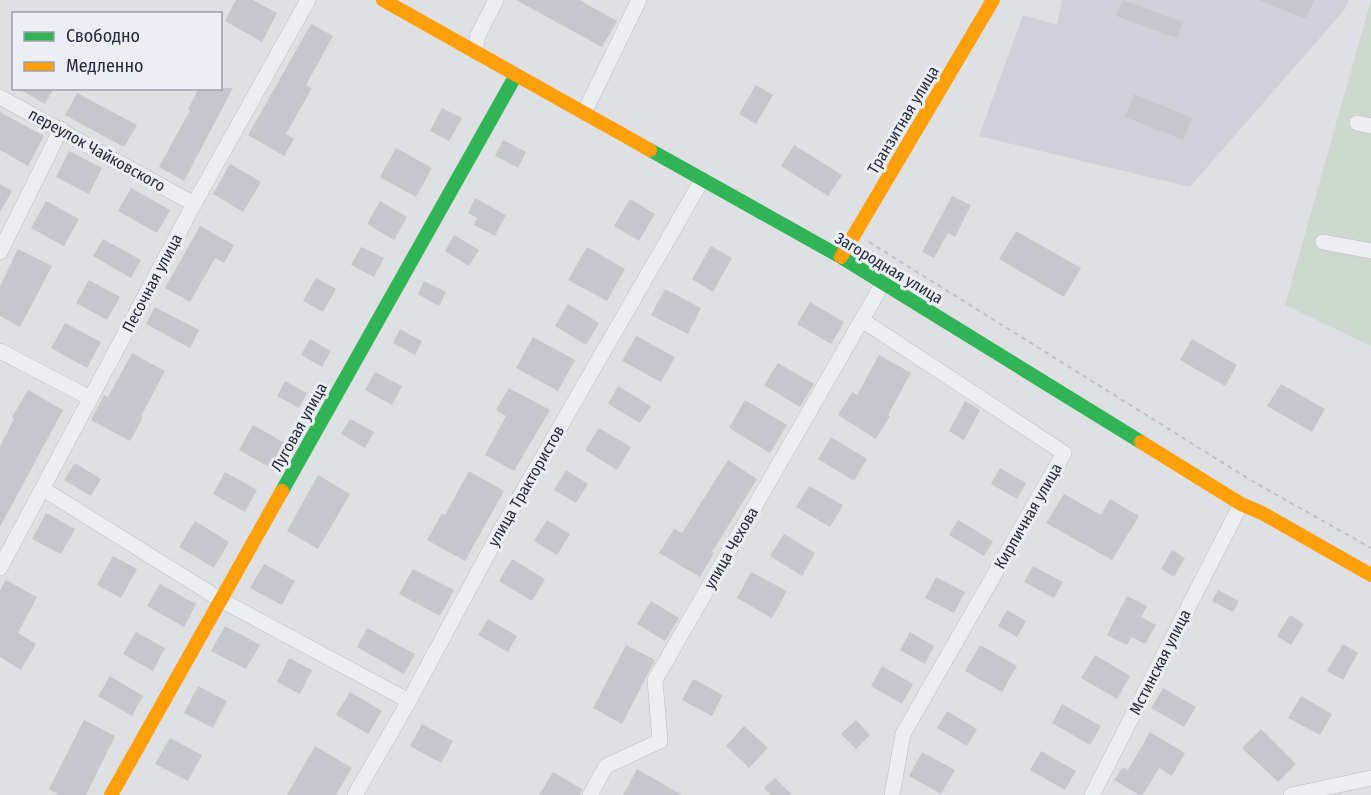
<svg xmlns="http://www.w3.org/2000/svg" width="1371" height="795" viewBox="0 0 1371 795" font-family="'Fira Sans Condensed',sans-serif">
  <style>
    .built { fill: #ced1d9 }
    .green { fill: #cdd8cf }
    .building { fill: #c5c7cc }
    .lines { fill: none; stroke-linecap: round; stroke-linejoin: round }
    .street-casing { stroke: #bbbdc1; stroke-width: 16 }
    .path { stroke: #c0c1c7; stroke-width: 2; stroke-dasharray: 4.5 4.5; stroke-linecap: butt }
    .street { stroke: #edeef1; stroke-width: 15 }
    .fast { stroke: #30b455; stroke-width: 14 }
    .slow { stroke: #ff9f0a; stroke-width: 14 }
    .labels { text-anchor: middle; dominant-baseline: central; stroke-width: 6; stroke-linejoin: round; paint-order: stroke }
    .street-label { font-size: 16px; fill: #252b3d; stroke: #ebeef4 }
  </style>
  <rect width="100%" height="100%" fill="#dee0e4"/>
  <path class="built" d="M1062,0H1348L1345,9L1190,187L979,136L1023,15L1057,25Z"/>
  <path class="green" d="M1371,0V346L1285,305Z"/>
  <path class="building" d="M236,0H253L277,13L262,42L225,21Z
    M516,0H579L617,21L602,47Z
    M1123,0L1183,22L1177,38L1116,16Z
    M1259,0H1314L1306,19Z
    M311,24L333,36L306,85L312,88L286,134L294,139L284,156L248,135Z
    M756,85L773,95L756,124L739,114Z
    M17,88H54L45,104Z
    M199,88H233L184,181L159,167L190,110L188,109Z
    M77,93L137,125L124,147L65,115Z
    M1134,94L1192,118L1183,140L1125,117Z
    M442,108L462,118L449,141L430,131Z
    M0,112L44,136L28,166L0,150Z
    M503,140L526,152L518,168L495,156Z
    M794,145L842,175L828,196L781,166Z
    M396,148L432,168L416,197L380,177Z
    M69,151L102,168L89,194L56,177Z
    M230,164L261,182L243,212L213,194Z
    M0,184L12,191L0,212Z
    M131,188L170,210L157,233L118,211Z
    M952,196L971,205L955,237L948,233L934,258L922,252Z
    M475,198L506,215L495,236L474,225L477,218L468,213Z
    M630,199L655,214L639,241L614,226Z
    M46,201L79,219L64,246L31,228Z
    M380,201L407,217L394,240L367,224Z
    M200,226L234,245L224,263L215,258L190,302L165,288Z
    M1016,231L1081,268L1064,297L999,259Z
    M454,235L479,250L469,266L445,251Z
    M103,239L141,260L131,278L93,256Z
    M711,246L732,258L713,292L692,279Z
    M361,247L384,258L374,277L351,265Z
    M587,247L625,269L607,301L568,280Z
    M18,249L52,266L20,327L0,316V286Z
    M316,278L336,289L323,312L303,301Z
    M89,280L120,297L107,320L76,303Z
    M424,281L446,292L439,306L418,294Z
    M665,289L701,308L688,334L651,315Z
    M810,302L844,322L831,344L797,324Z
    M568,304L599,323L586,345L555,326Z
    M155,307L199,330L190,348L146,324Z
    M65,323L101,342L87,368L51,348Z
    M400,329L422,341L415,355L393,343Z
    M636,336L675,357L661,382L622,361Z
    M533,337L575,360L558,391L516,368Z
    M310,339L331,351L322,367L301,355Z
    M1192,339L1237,365L1225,386L1180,360Z
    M132,353L165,371L141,416L143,417L130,441L91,420L104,395L108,397Z
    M879,355L911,373L888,415L890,416L876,439L838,415L852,392L857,395Z
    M778,363L814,384L800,407L764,385Z
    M375,372L402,386L392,405L365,390Z
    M285,381L307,393L299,408L277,396Z
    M1281,384L1325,409L1312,432L1267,406Z
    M618,386L651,406L640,423L608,404Z
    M509,388L550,410L514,471L485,455L506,416L496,410Z
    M28,390L63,410L0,527V446L14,419L12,417Z
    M745,400L787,425L770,453L729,428Z
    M965,401L980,410L964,440L949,431Z
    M350,419L374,432L365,448L341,434Z
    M253,425L285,443L271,468L239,450Z
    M599,428L631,447L617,470L585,450Z
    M831,437L867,459L854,481L818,459Z
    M728,460L757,479L712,552L714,553L700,577L659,553L674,529L682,533Z
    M75,463L101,479L91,496L64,480Z
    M1000,468L1026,483L1017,499L991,484Z
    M566,470L588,484L576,503L554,490Z
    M469,471L504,491L465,561L427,540L442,513L445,515Z
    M225,472L257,490L245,512L213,494Z
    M318,475L350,494L318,549L287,531Z
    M809,486L843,505L830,527L796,507Z
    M1064,494L1101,515L1110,499L1139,516L1112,560L1046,523Z
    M46,513L75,529L61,554L32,539Z
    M547,520L570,534L557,555L534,541Z
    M958,520L993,541L984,556L949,535Z
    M195,521L229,542L214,568L179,547Z
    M784,534L815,553L802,576L770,556Z
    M1172,550L1185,558L1174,577L1161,569Z
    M113,556L137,569L121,598L97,585Z
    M512,559L545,579L532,601L499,581Z
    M264,564L295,581L282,605L250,588Z
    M1033,566L1063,582L1054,598L1024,582Z
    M413,569L454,590L440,616L399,594Z
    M751,572L787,591L772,618L737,598Z
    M936,577L965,592L954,613L925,598Z
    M6,580L37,597L18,633L36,644L21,670L0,657V590Z
    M160,584L196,604L184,627L147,606Z
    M1218,590L1239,601L1233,612L1212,601Z
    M1127,596L1147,606L1141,617L1156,625L1145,644L1131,637L1127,645L1107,635Z
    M651,601L679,618L665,641L637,624Z
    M1007,610L1026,621L1017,637L998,626Z
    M1290,615L1304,624L1291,645L1277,636Z
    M488,619L517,636L508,652L478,635Z
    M225,626L260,645L246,669L211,651Z
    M367,628L415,654L404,674L357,647Z
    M136,632L165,648L153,671L123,654Z
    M910,632L934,646L925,664L900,650Z
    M1343,644L1358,653L1343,680L1327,671Z
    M626,645L655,660L622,724L593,708Z
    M980,645L1017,666L1002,692L965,671Z
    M1095,655L1130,676L1117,699L1081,678Z
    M289,658L312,670L300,694L277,682Z
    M882,666L913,684L902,704L871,686Z
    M110,676L143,696L132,716L98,696Z
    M693,679L723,695L712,716L682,700Z
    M198,686L227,701L213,728L184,713Z
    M1163,688L1196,707L1184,727L1151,708Z
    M350,692L382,711L368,734L336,715Z
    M1301,696L1332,714L1320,735L1288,718Z
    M1062,704L1101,726L1090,745L1052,723Z
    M947,711L977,729L967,746L937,728Z
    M84,720L115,736L86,795H59L49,789Z
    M856,720L870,735L856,749L841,734Z
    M422,724L453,741L441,763L410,746Z
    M744,726L768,748L749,768L726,746Z
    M1261,729L1296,764L1278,782L1242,748Z
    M1150,732L1185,753L1172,776L1159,768L1143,795H1139L1114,780L1123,767L1128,770Z
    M170,738L202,755L188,781L155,764Z
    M315,746L352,768L336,795H287Z
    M1041,751L1076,771L1065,790L1030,770Z
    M922,752L955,770L941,794L909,776Z
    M637,769L682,795H623Z
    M553,772L582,789L580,795H539Z
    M775,778L792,795H771L764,788Z"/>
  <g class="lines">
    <g class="street-casing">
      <path id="street" d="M475,51L478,35L496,0
        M0,97L194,204
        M584,113L639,0
        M1357,123L1371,126
        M1323,242L1371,251
        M0,252L61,129
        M862,320L1064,453L903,734L892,795
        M0,351L90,398
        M43,489L221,600L409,701
        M0,568L194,204L308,0
        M355,795L409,701L499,533L702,180
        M590,795L606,766L660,741L655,680L883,283
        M1092,795L1241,504
        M1291,795L1371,778"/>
    </g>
    <path class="path" d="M869,242L1252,481L1371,548"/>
    <use href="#street" class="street"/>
    <path class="fast" d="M650,150L841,257L1141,442
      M282,491L516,75"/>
    <path class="slow" d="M383,0L650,150
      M841,257L993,0
      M1141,442L1241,504L1262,513L1371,575
      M111,795L282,491"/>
  </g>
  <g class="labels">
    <g class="street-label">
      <text transform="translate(903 120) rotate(-59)">Транзитная улица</text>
      <text transform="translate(97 150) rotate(29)">переулок Чайковского</text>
      <text transform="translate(889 268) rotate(31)">Загородная улица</text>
      <text transform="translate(152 283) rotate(-62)">Песочная улица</text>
      <text transform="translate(299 427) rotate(-61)">Луговая улица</text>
      <text transform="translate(526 486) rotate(-60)">улица Трактористов</text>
      <text transform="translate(1028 516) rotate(-60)">Кирпичная улица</text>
      <text transform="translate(731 548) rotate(-60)">улица Чехова</text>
      <text transform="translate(1160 662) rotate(-63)">Мстинская улица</text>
    </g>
  </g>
  <rect x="12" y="12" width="210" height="78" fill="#ebeef4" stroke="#9ca0ab" stroke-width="1.5"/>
  <rect x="24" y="32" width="30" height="9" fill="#30b455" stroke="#9ca0ab" stroke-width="1.5"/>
  <text x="66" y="42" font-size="18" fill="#252b3d">Свободно</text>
  <rect x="24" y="62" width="30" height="9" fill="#ff9f0a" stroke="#9ca0ab" stroke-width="1.5"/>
  <text x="66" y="72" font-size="18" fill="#252b3d">Медленно</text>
</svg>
